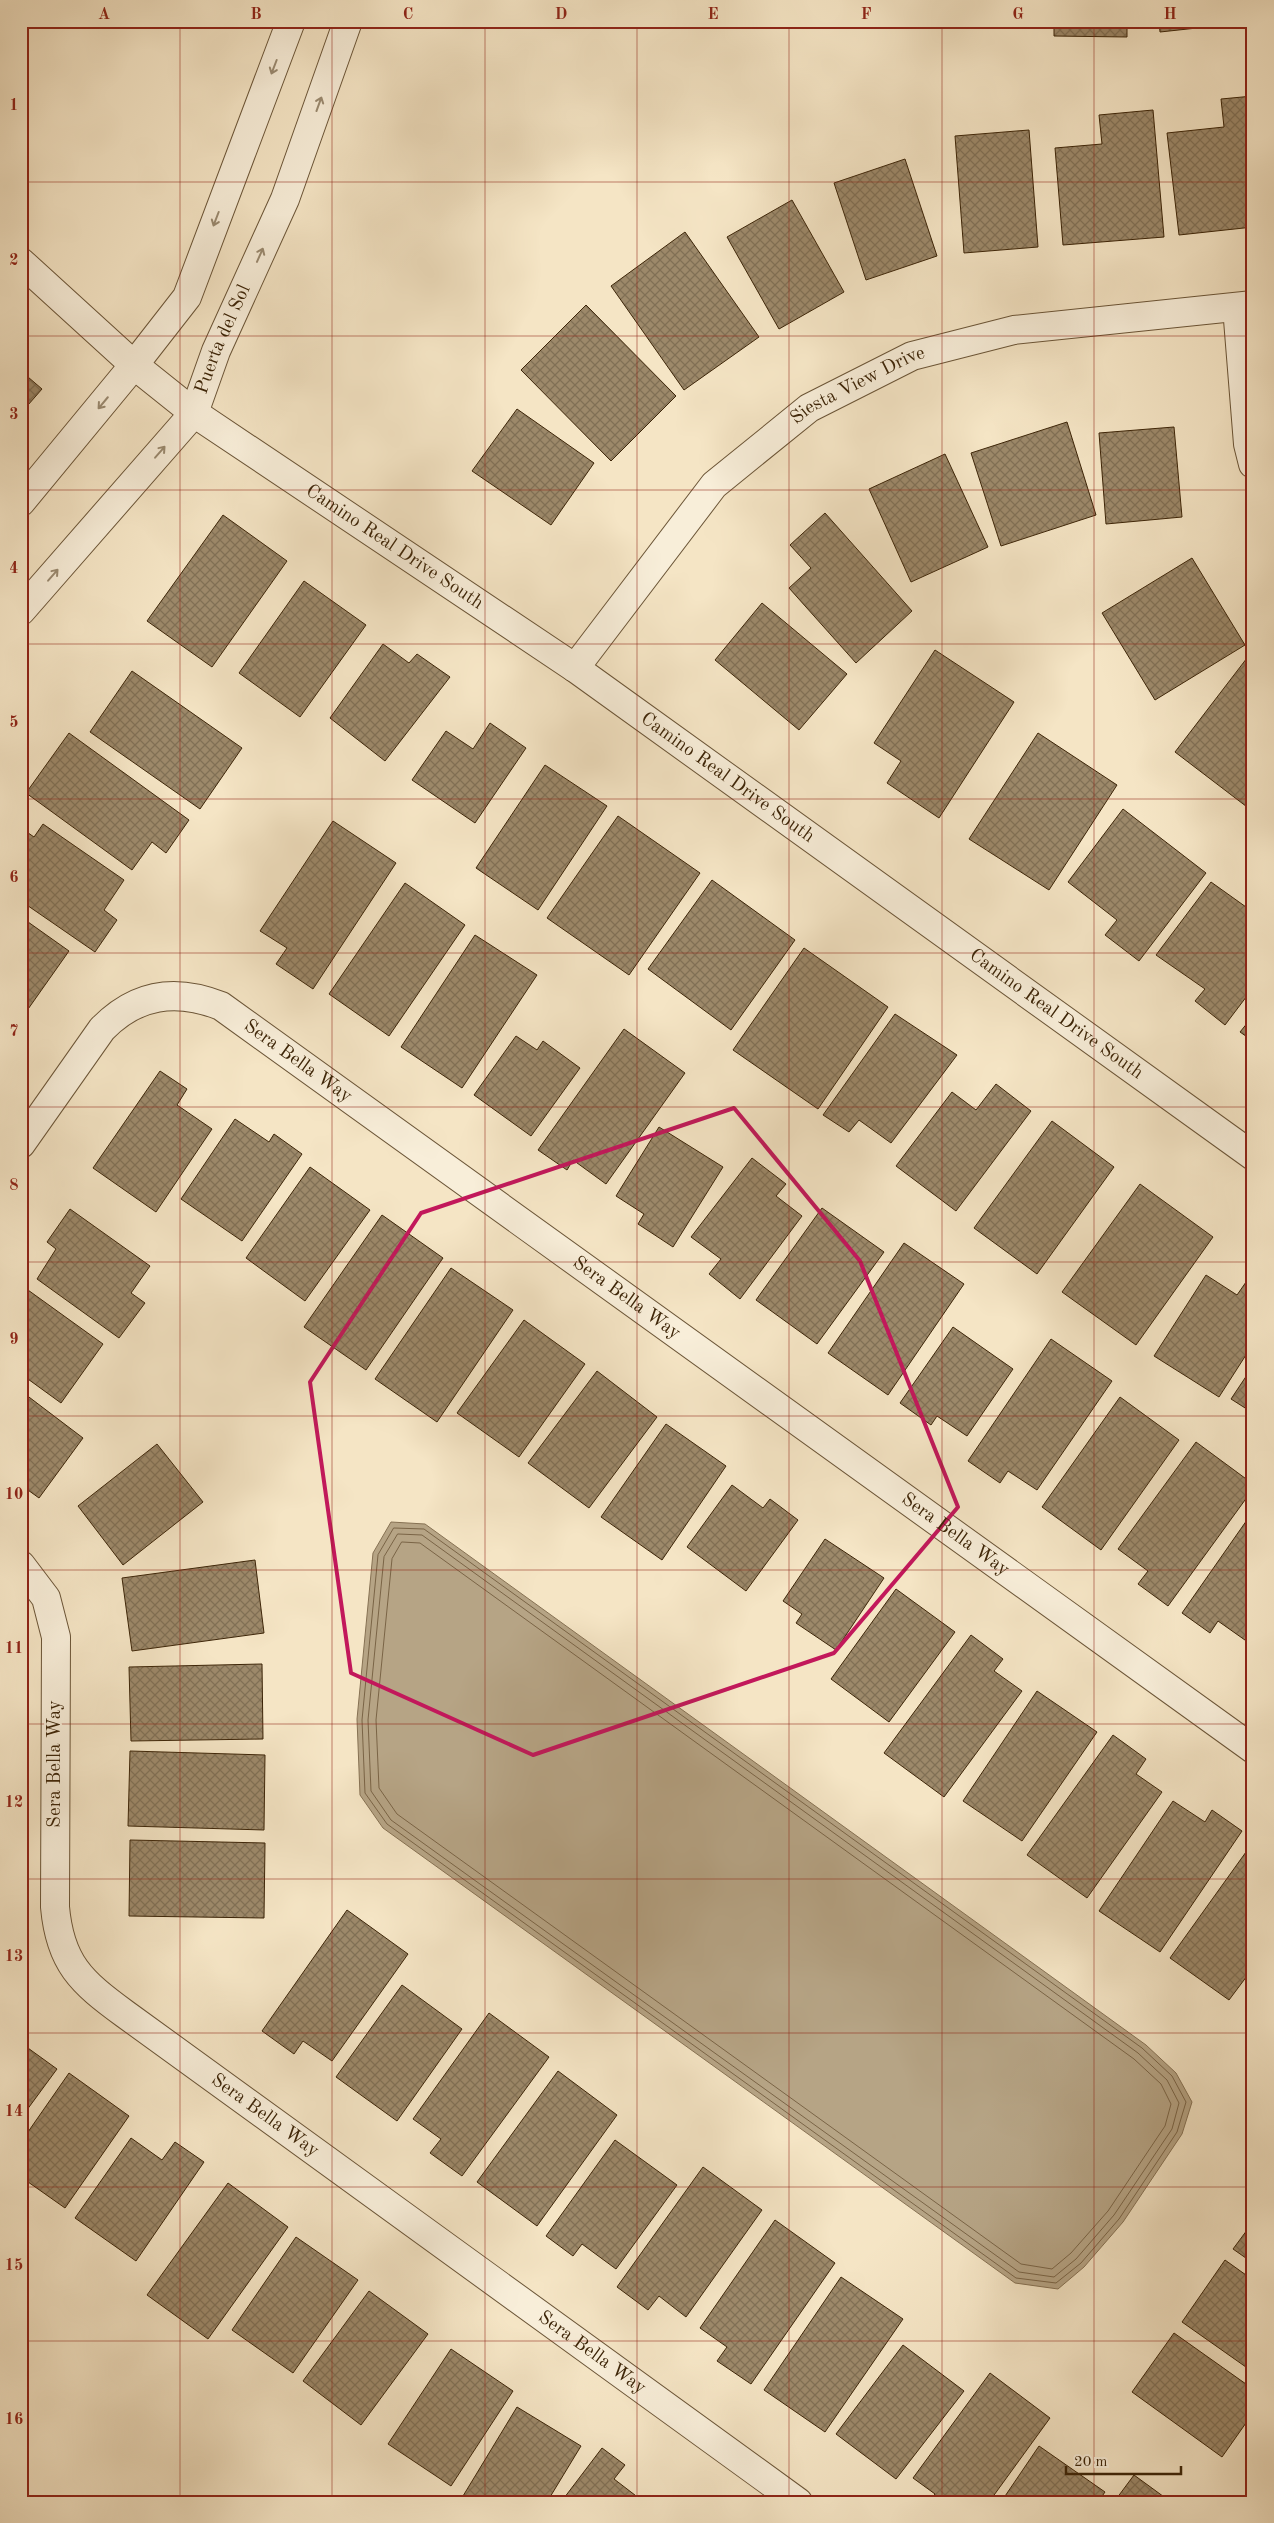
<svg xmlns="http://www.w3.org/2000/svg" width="1274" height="2523" viewBox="0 0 1274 2523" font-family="'Old Standard TT',serif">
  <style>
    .water { fill: #b6a485; stroke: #867153 }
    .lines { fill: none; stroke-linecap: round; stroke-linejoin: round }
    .shore { stroke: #7a6446; stroke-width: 1 }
    .building { fill: url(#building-cross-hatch); stroke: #3d2508 }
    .minor-casing { stroke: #6b5537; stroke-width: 30 }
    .minor { stroke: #f8eed9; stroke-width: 28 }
    .oneway { stroke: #9a8a70 }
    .marked { fill: none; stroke: #c2185b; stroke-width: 4; stroke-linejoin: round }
    .grid { fill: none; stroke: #8f2418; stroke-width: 1; stroke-opacity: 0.55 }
    .labels { text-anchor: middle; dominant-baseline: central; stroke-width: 4; stroke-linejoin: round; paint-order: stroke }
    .street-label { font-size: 19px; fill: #3d2508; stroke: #f8eed9 }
    .neatline { fill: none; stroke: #8f2418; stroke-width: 2 }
    .grid-label { font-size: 16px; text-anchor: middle; font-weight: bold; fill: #8f2418 }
  </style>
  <defs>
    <pattern id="building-cross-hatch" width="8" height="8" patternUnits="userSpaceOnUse" patternTransform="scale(1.25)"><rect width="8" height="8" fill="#9d896a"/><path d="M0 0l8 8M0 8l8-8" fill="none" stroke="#817055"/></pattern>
  </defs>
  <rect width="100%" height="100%" fill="#f5e5c5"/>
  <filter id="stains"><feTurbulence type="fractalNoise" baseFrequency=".004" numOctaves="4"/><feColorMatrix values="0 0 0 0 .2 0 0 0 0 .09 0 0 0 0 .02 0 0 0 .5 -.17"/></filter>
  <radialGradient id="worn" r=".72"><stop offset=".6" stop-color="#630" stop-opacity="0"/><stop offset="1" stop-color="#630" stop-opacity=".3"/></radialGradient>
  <path class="water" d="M391,1522L425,1524L1146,2045L1176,2073L1192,2102L1182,2134L1123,2222L1084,2267L1058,2289L1015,2283L383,1828L360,1795L357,1719L373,1553Z"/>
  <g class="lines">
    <path class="shore" d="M394,1528L424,1529L1142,2048L1172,2076L1186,2102L1177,2132L1119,2219L1081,2263L1056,2283L1016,2278L387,1824L365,1793L362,1720L378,1555Z
      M398,1534L422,1535L1138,2053L1167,2080L1179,2103L1172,2129L1114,2215L1076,2259L1054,2277L1019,2272L391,1820L371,1791L368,1720L384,1557Z
      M402,1542L420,1543L1134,2059L1161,2084L1171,2104L1165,2126L1108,2211L1071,2253L1052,2269L1021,2264L397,1814L379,1788L376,1720L392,1559Z"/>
  </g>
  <path class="building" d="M1054,21H1127V37L1054,36Z
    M1159,21H1234V24L1160,32Z
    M1247,21H1253V26L1248,27Z
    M1253,96V227L1179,235L1167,133L1224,127L1221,99Z
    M1153,110L1164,237L1063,245L1055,148L1102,144L1099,115Z
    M1029,130L1038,247L964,253L955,136Z
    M905,159L937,256L866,280L834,183Z
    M792,200L844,292L779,329L727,237Z
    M685,232L759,337L684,390L611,286Z
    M586,305L676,396L611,461L521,370Z
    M21,371L42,389L21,413Z
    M517,409L594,463L551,525L472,471Z
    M1067,422L1096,515L1001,546L971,453Z
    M1174,427L1182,517L1106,524L1099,433Z
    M945,454L988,547L911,582L869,489Z
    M825,513L912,611L856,663L789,588L811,568L790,545Z
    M223,515L287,561L212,667L147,621Z
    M1192,558L1245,645L1155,700L1102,613Z
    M304,581L366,625L300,717L239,673Z
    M762,603L847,674L799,730L715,660Z
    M383,644L409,663L417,654L450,677L385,761L330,718Z
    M935,650L1014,702L939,818L887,783L901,761L874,743Z
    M1247,658L1253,663V807L1251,810L1175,752Z
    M132,671L242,748L200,809L90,732Z
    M490,723L526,748L475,823L412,780L446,731L473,749Z
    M69,733L189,820L166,853L152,842L132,870L26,793Z
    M1038,733L1117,785L1049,890L969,839Z
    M545,765L607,806L538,910L476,868Z
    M1123,809L1206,873L1139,961L1105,935L1117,920L1068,882Z
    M618,816L700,873L629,975L547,918Z
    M333,821L396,863L313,989L276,964L287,948L260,931Z
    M43,824L124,880L104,910L117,920L95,952L21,901V828L34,837Z
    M712,880L795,940L731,1030L648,969Z
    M1211,882L1253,912V988L1225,1025L1195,1001L1205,989L1156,955Z
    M405,883L465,925L389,1036L329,994Z
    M21,917L69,951L26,1012L21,1008Z
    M475,935L537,975L462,1088L401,1047Z
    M804,948L888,1007L818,1109L733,1050Z
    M895,1014L957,1055L891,1143L859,1120L849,1132L823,1115Z
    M1253,1016V1041L1240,1032Z
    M624,1029L685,1073L606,1184L573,1160L567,1170L538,1150Z
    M516,1036L537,1050L543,1041L580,1068L531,1136L474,1095Z
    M160,1071L187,1089L177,1105L212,1129L156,1212L93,1168Z
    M996,1084L1031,1111L956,1211L896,1166L952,1092L976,1110Z
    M235,1119L269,1142L274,1134L302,1154L242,1241L181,1199Z
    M1052,1121L1114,1167L1037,1274L974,1228Z
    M659,1127L723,1167L673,1247L638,1224L644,1214L616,1196Z
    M752,1158L786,1184L776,1196L802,1216L740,1299L709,1274L721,1259L691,1237Z
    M310,1167L370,1210L305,1301L246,1258Z
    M1140,1184L1213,1237L1136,1345L1062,1292Z
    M822,1208L884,1252L817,1344L756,1300Z
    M70,1209L150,1266L131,1293L145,1303L119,1338L37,1279L56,1249L47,1242Z
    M382,1215L443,1258L366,1370L304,1327Z
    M904,1243L964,1284L888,1395L828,1353Z
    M451,1268L513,1310L437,1422L375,1379Z
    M1253,1272V1344L1219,1397L1154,1356L1206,1275L1237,1295Z
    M21,1285L103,1344L61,1403L21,1374Z
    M524,1320L585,1364L519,1457L457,1413Z
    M953,1327L1013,1369L967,1436L937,1416L931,1425L900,1403Z
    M1051,1339L1112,1381L1037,1490L1008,1471L1000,1483L968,1461Z
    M1253,1366V1413L1231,1399Z
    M597,1371L657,1417L589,1508L528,1463Z
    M21,1391L83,1438L39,1498L21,1485Z
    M1120,1397L1179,1440L1101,1550L1042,1507Z
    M666,1424L726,1466L662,1560L601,1517Z
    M1196,1442L1253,1484V1489L1168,1606L1138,1584L1148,1571L1118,1549Z
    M157,1444L203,1502L123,1565L78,1506Z
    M732,1485L763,1508L770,1499L798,1520L746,1591L687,1547Z
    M1247,1520L1253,1524L1252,1645L1218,1621L1210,1633L1182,1613Z
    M825,1539L884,1578L836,1650L796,1623L802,1614L783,1601Z
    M255,1560L264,1633L132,1651L122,1578Z
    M896,1589L955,1632L889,1722L831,1679Z
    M971,1635L1003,1659L994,1671L1022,1691L944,1797L884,1753Z
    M262,1664L263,1739L131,1741L129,1667Z
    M1037,1691L1097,1732L1022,1841L963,1801Z
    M1113,1735L1146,1759L1136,1774L1162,1792L1087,1898L1027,1855Z
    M130,1751L265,1755L264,1830L128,1826Z
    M1173,1801L1205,1822L1212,1810L1242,1831L1160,1952L1099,1911Z
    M130,1840L265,1843L264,1918L129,1916Z
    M1246,1852L1253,1857V1968L1229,2000L1170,1958Z
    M347,1910L408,1954L332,2061L303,2041L294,2054L262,2031Z
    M402,1985L462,2029L397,2121L336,2077Z
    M489,2013L549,2057L462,2176L430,2153L441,2139L413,2119Z
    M21,2043L57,2069L21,2118Z
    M558,2071L617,2115L537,2226L477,2182Z
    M69,2073L129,2116L65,2208L21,2177V2142Z
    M131,2138L162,2160L175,2142L204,2162L136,2261L75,2218Z
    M615,2140L677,2185L616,2269L582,2244L573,2256L546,2236Z
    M703,2167L762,2210L686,2317L659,2296L648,2310L617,2287Z
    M228,2183L288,2227L208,2339L147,2295Z
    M775,2220L835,2263L751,2384L717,2361L727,2347L700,2328Z
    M1253,2222V2263L1233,2249Z
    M296,2237L358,2280L293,2373L232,2330Z
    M1225,2260L1253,2280V2372L1182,2322Z
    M841,2277L903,2319L825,2432L764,2390Z
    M369,2291L428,2334L361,2425L303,2381Z
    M1174,2333L1253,2389V2413L1222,2457L1132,2392Z
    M903,2345L964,2391L896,2479L836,2434Z
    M451,2349L513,2391L451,2486L388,2444Z
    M990,2373L1050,2418L989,2502H929L935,2494L913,2478Z
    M517,2407L581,2446L547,2502H473L463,2496Z
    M1039,2446L1105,2492L1098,2502H1001Z
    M602,2448L625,2465L614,2479L644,2502H561Z
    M1134,2475L1171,2502H1114Z"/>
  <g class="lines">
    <g class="minor-casing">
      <g id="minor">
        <path id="s1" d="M21,262L134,365L194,413L575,668L1253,1156"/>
        <path d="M1237,307L1248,444L1253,464"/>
        <path d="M21,502L134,365L187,297L291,21"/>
        <path id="s2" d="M21,611L194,413L216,351L285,199L348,21"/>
        <path id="s3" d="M575,668L714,485L809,408L912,356L1014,330L1253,305"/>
        <path id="s4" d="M21,1144L102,1029C136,994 176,988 221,1006L1253,1749"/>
        <path id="s5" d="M21,1565L46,1598L56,1637L55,1907C60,1963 81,1982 125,2014L798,2502"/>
      </g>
    </g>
    <use href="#minor" class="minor"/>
  </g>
  <defs><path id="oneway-shaft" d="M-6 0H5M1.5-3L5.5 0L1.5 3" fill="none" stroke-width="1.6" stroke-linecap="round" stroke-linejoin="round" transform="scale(1.25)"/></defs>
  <g class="oneway">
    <use href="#oneway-shaft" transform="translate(274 67) rotate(111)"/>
    <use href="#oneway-shaft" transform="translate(319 104) rotate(-70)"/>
    <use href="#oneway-shaft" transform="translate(216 219) rotate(111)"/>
    <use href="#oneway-shaft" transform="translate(260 255) rotate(-66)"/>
    <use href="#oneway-shaft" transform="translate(103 403) rotate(130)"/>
    <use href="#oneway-shaft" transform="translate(160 452) rotate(-49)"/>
    <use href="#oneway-shaft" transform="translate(53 575) rotate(-49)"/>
  </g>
  <path class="marked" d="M734,1108L860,1261L958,1507L834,1653L533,1755L351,1673L310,1382L421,1213Z"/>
  <path class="grid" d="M180,21V2502M332,21V2502M485,21V2502M637,21V2502M789,21V2502M942,21V2502M1094,21V2502M21,182H1253M21,336H1253M21,490H1253M21,644H1253M21,799H1253M21,953H1253M21,1107H1253M21,1262H1253M21,1416H1253M21,1570H1253M21,1724H1253M21,1879H1253M21,2033H1253M21,2187H1253M21,2341H1253"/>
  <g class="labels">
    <g class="street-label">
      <text stroke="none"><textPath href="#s2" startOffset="342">Puerta del Sol</textPath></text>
      <text stroke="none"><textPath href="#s3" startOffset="406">Siesta View Drive</textPath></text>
      <text stroke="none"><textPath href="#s1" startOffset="471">Camino Real Drive South</textPath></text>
      <text stroke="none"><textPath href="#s1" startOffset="876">Camino Real Drive South</textPath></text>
      <text stroke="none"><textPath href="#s1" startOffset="1281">Camino Real Drive South</textPath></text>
      <text stroke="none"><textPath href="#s4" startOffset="365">Sera Bella Way</textPath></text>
      <text stroke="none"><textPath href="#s4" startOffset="770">Sera Bella Way</textPath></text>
      <text stroke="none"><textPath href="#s4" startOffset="1175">Sera Bella Way</textPath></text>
      <text transform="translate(55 1764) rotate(-90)">Sera Bella Way</text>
      <text stroke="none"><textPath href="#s5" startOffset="658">Sera Bella Way</textPath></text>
      <text stroke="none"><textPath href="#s5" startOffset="1062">Sera Bella Way</textPath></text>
    </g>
  </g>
  <rect width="1274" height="2523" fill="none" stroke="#f5e5c5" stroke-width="55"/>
  <path d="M1066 2466v8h115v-8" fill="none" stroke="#3d2508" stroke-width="2.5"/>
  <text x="1074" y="2466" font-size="15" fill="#3d2508" stroke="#f8eed9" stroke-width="4" paint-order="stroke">20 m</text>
  <rect x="28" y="28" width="1218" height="2468" class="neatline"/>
  <g class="grid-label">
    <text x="104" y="19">A</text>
    <text x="256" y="19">B</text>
    <text x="408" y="19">C</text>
    <text x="561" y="19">D</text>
    <text x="713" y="19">E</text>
    <text x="866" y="19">F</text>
    <text x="1018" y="19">G</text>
    <text x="1170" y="19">H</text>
    <text x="14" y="110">1</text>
    <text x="14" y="265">2</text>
    <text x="14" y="419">3</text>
    <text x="14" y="573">4</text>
    <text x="14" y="727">5</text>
    <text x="14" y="882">6</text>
    <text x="14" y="1036">7</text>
    <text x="14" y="1190">8</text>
    <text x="14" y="1344">9</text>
    <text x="14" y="1499">10</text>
    <text x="14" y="1653">11</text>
    <text x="14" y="1807">12</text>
    <text x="14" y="1961">13</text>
    <text x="14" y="2116">14</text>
    <text x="14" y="2270">15</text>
    <text x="14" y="2424">16</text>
  </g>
  <rect width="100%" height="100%" filter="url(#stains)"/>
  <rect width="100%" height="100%" fill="url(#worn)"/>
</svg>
